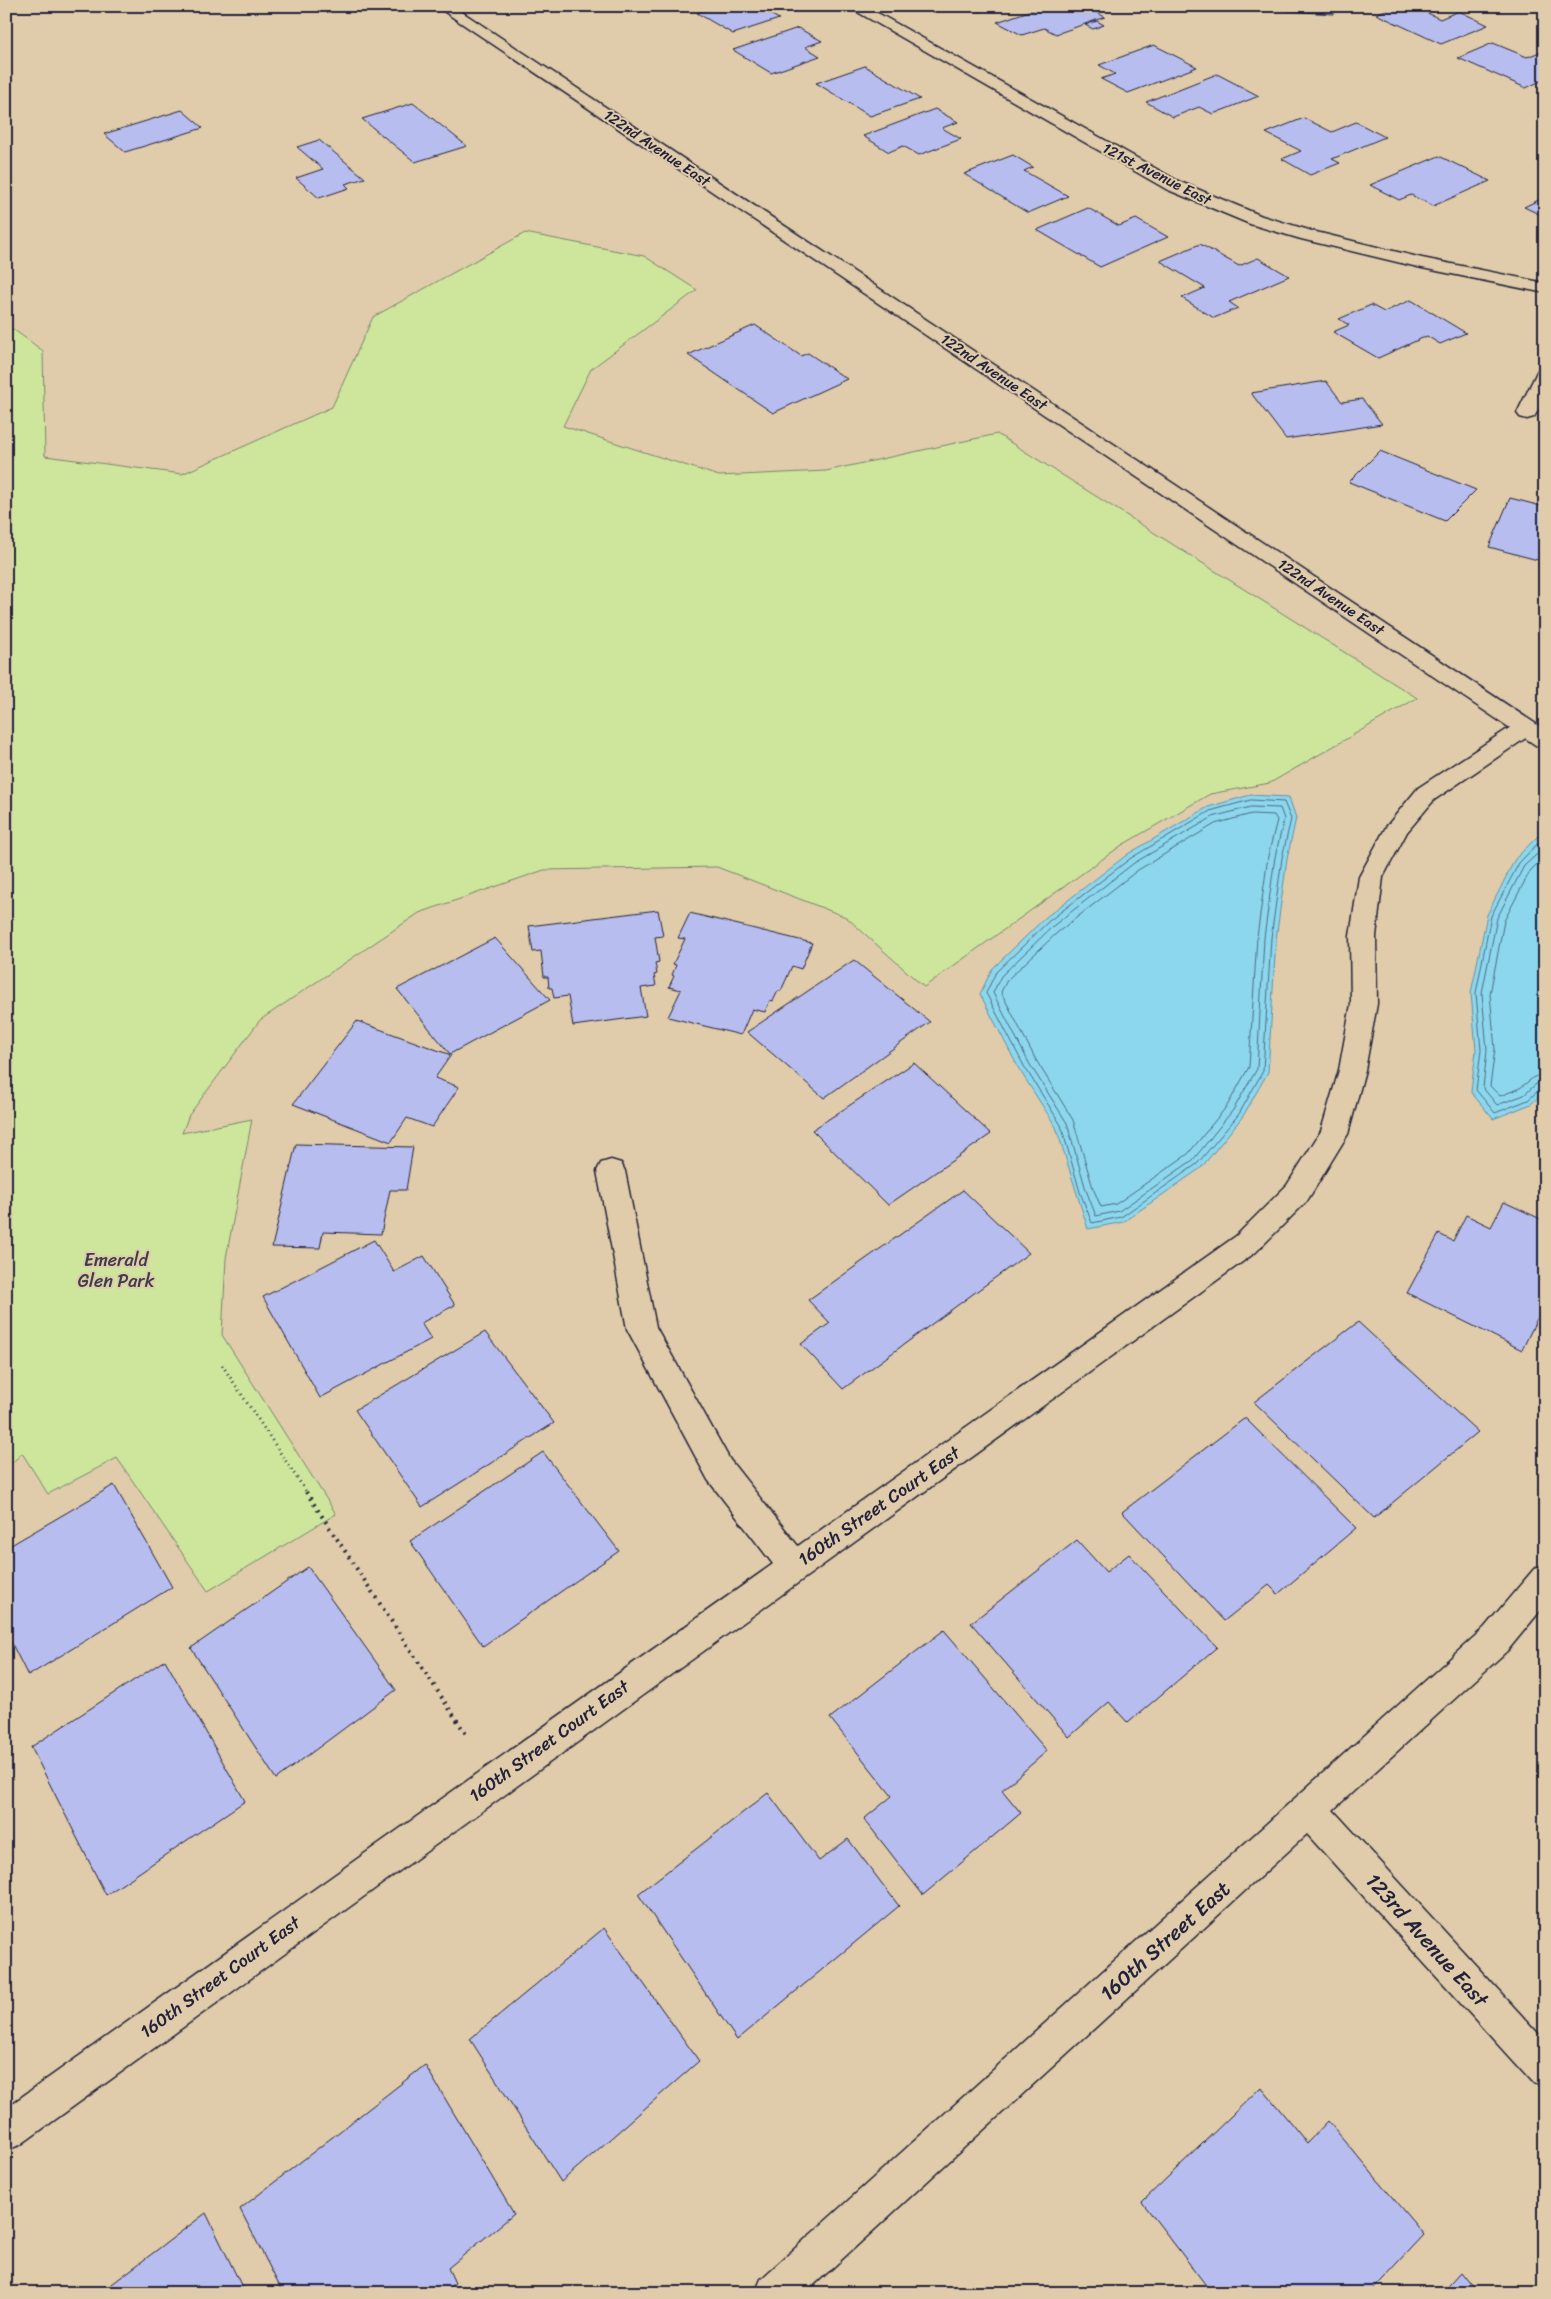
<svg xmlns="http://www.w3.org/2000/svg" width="1551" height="2299" viewBox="0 0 1551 2299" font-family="Sriracha,sans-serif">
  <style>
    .green { fill: #cde69c; stroke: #78846c }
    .water { fill: #8cd7ed; stroke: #628fa6 }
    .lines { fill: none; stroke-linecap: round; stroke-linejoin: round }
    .shore { stroke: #4c6a82; stroke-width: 1 }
    .building { fill: #b7bdee; stroke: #22223b }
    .street-casing { stroke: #22223b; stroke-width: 3 }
    .secondary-casing { stroke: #22223b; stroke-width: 3 }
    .path-far1 { stroke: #22223b; stroke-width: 3; stroke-dasharray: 1 4; stroke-linecap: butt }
    .path { stroke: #22223b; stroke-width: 4; stroke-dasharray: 2 5; stroke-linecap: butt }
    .street { fill: #e0ccaa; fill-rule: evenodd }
    .secondary { fill: #e0ccaa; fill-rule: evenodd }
    .labels { text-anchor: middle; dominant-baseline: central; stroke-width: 4; stroke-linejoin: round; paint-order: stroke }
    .far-street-label { font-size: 15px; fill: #22223b; stroke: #e0ccaa }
    .park-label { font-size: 18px; fill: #3c3f4a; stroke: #e0ccaa }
    .street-label { font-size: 18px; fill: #22223b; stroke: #e0ccaa }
    .near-street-label { font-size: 21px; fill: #22223b; stroke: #e0ccaa }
  </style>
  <rect width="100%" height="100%" fill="#e0ccaa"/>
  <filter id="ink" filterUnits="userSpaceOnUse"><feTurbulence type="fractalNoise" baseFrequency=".02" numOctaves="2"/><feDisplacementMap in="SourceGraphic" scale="10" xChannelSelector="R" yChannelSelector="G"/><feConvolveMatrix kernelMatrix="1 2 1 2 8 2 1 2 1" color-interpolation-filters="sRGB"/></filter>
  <g filter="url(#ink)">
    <path class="green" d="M525,233L644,256L697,290L591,369L563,426L719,476L826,471L997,434L1417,698L1270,783L1210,794L1122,845L924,987L846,917L717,867L544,870L419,913L260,1020L189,1115L182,1133L252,1119L226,1258L222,1335L336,1514L208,1591L117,1458L48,1494L22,1453L6,1469V324L43,351L45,456L182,474L332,407L373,317Z"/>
    <path class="water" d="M1250,795L1289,797L1296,818L1287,859L1276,939L1268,1072L1243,1116L1201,1168L1123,1222L1088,1229L1056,1127L1019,1069L980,994L992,969L1046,917L1128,854L1208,807Z
      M1539,835L1545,836V1091L1531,1104L1493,1119L1471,1092L1476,1050L1471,993L1487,915L1515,859Z"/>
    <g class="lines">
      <path class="shore" d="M1251,800L1284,802L1291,819L1282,858L1271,938L1263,1071L1239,1114L1197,1164L1121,1217L1092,1223L1080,1192L1061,1125L1024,1066L986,993L996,972L1049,921L1131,858L1210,811Z
        M1251,807L1280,808L1284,819L1275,857L1264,938L1257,1069L1233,1110L1193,1160L1119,1211L1096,1216L1086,1190L1067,1123L1029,1063L993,993L1001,976L1053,926L1134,863L1213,817Z
        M1252,814L1274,815L1277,820L1268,856L1257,937L1249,1067L1227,1106L1188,1154L1116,1204L1101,1207L1093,1188L1073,1120L1036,1060L1001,992L1007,980L1058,932L1138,870L1215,824Z
        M1545,841H1540L1519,863L1491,916L1476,993L1481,1050L1476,1090L1495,1113L1528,1100L1540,1089L1545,1088
        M1545,847L1524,866L1497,918L1482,993L1487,1050L1483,1088L1497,1105L1524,1095L1536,1084L1545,1082
        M1545,856L1530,871L1504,921L1490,994L1495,1049L1490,1086L1500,1096L1520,1088L1534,1077L1545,1074"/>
    </g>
    <path class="building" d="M718,6H742L749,10L758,7L779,19L733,34L697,13Z
      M968,6H995L978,12Z
      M1044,6H1084L1105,17L1056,34L1044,28L1022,35L997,22Z
      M1287,6H1333L1334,14L1288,11Z
      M1395,6H1413L1440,19L1459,11L1488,25L1441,44L1376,14Z
      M1097,21L1104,25L1093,29L1085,25Z
      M798,28L822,41L805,47L820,56L771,73L733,50Z
      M1493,43L1527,57L1545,50V79L1526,88L1458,58Z
      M1154,45L1197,67L1128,93L1101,79L1115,74L1099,65Z
      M865,66L920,99L870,116L816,83Z
      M1217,74L1259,96L1213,114L1199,107L1173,117L1146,102Z
      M413,103L467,146L415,162L362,119Z
      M935,109L958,122L942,128L961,139L919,155L903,146L889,152L863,136Z
      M182,110L203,128L125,152L104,134Z
      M1304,118L1332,132L1356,122L1385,137L1332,159L1340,163L1310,175L1282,159L1301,151L1266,133Z
      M319,140L365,178L345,184L349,188L319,198L296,178L323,169L297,147Z
      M1013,155L1033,167L1024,171L1068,196L1028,213L964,174Z
      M1439,156L1490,181L1433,206L1411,195L1399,200L1370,185Z
      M1545,197V217L1524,207Z
      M1088,208L1119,226L1136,219L1168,237L1100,267L1037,230Z
      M1200,244L1239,266L1258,258L1289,276L1229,302L1238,308L1214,318L1182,298L1205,288L1160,261Z
      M1411,300L1466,333L1440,344L1427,336L1378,358L1333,332L1349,325L1339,319L1371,305L1384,312Z
      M755,325L801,356L808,353L847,379L773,413L688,355Z
      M1326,381L1342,402L1362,399L1382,424L1286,439L1251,393Z
      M1380,451L1476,490L1445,521L1349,482Z
      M1510,498L1545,507V562L1489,547Z
      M658,910L663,936L655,937L659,962L655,963L657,974L654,975L656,986L641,988L646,1016L573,1026L568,996L554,998L552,988H549L548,977H544L541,951L533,952L529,926Z
      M690,913L812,943L801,969L792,966L781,991H778L773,1001L770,1000L765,1012L752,1009L741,1035L668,1017L681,990L669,987L674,976L672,975L676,965L673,964L685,939L678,938Z
      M495,938L550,1000L450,1054L397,989Z
      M854,960L930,1022L824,1098L747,1032Z
      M357,1021L451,1055L435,1078L459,1087L432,1127L407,1118L391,1142L293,1104Z
      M914,1063L991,1134L888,1205L812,1130Z
      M296,1144L413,1147L406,1190H390L381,1234L323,1232L320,1248L272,1247Z
      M963,1190L1029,1253L843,1389L801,1344L830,1323L808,1300Z
      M1504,1202L1545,1221V1302L1522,1350L1407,1293L1439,1234L1453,1241L1466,1215L1491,1227Z
      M374,1240L394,1272L424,1256L455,1305L421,1323L431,1339L320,1398L263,1297Z
      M1358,1322L1478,1432L1374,1518L1254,1402Z
      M485,1332L554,1423L422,1507L355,1410Z
      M1245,1418L1356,1528L1278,1594L1269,1585L1224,1621L1122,1512Z
      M543,1452L619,1551L483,1646L410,1541Z
      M114,1485L172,1587L28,1676L6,1632V1548Z
      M1077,1540L1106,1572L1129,1554L1217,1647L1128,1723L1109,1702L1069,1737L971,1623Z
      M308,1567L396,1690L276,1779L191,1648Z
      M944,1630L1047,1751L1002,1790L1021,1813L923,1895L864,1819L892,1796L830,1718Z
      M165,1660L245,1801L106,1895L31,1747Z
      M768,1793L819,1861L848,1839L899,1906L737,2040L638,1894Z
      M604,1928L699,2061L561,2182L470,2039Z
      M425,2065L514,2214L448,2268L455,2283L443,2293H283L240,2209Z
      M1261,2087L1307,2143L1328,2121L1424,2235L1370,2293H1212L1142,2202Z
      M206,2213L245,2293H100Z
      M1461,2272L1478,2293H1442Z"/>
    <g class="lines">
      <g class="street-casing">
        <path id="street" d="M847,6H865L1178,181L1262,216L1312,231L1422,258L1545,283V293L1422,268L1301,239L1250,224L1166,189Z
          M1535,6H1545V11L1537,9Z
          M1545,368C1545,387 1545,401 1534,417L1527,419L1520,417L1517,413L1536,374L1538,370Z
          M1525,720L1533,723L1536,728L1533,733L1434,800L1407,832L1383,877L1376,936L1377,1004L1365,1070L1348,1134L1307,1201L1256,1252L20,2145L6,2150V2108L773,1564L708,1480L627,1329L597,1171L601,1163L611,1160L621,1163L625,1171L656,1327L730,1460L798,1546L1236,1236L1287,1185L1321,1131L1339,1070L1351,1004L1350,936L1359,877L1386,827L1418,788L1517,723Z
          M1545,1565V1605L1508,1650L1333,1810L1545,2041V2088L1532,2082L1307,1834L805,2293H755L761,2279L1484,1628L1534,1569Z"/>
      </g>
      <g class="secondary-casing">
        <path id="secondary" d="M436,6H453L1545,730V749L1537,746Z"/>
      </g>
      <path class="path-far1" d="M222,1365L307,1493"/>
      <path class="path" d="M306,1492L468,1737"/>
      <use href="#street" class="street"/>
      <use href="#secondary" class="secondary"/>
    </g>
  </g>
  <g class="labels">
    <g class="far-street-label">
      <text transform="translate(657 148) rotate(34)">122nd Avenue East</text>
      <text transform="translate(1157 174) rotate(27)">121st Avenue East</text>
      <text transform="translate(994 372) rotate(34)">122nd Avenue East</text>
      <text transform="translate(1331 597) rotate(34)">122nd Avenue East</text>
    </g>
    <g class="park-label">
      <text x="116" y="1260">Emerald<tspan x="116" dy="21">Glen Park</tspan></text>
    </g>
    <g class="street-label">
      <text transform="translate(879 1506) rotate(-35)">160th Street Court East</text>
      <text transform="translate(549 1741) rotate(-36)">160th Street Court East</text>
      <text transform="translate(220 1977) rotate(-36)">160th Street Court East</text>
    </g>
    <g class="near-street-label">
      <text transform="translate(1427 1940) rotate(48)">123rd Avenue East</text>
      <text transform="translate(1165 1941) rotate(-42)">160th Street East</text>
    </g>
  </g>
  <rect width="1551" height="2299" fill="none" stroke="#e0ccaa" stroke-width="25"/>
  <rect x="12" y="12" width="1526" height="2274" fill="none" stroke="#22223b" stroke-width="2" filter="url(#ink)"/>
</svg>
